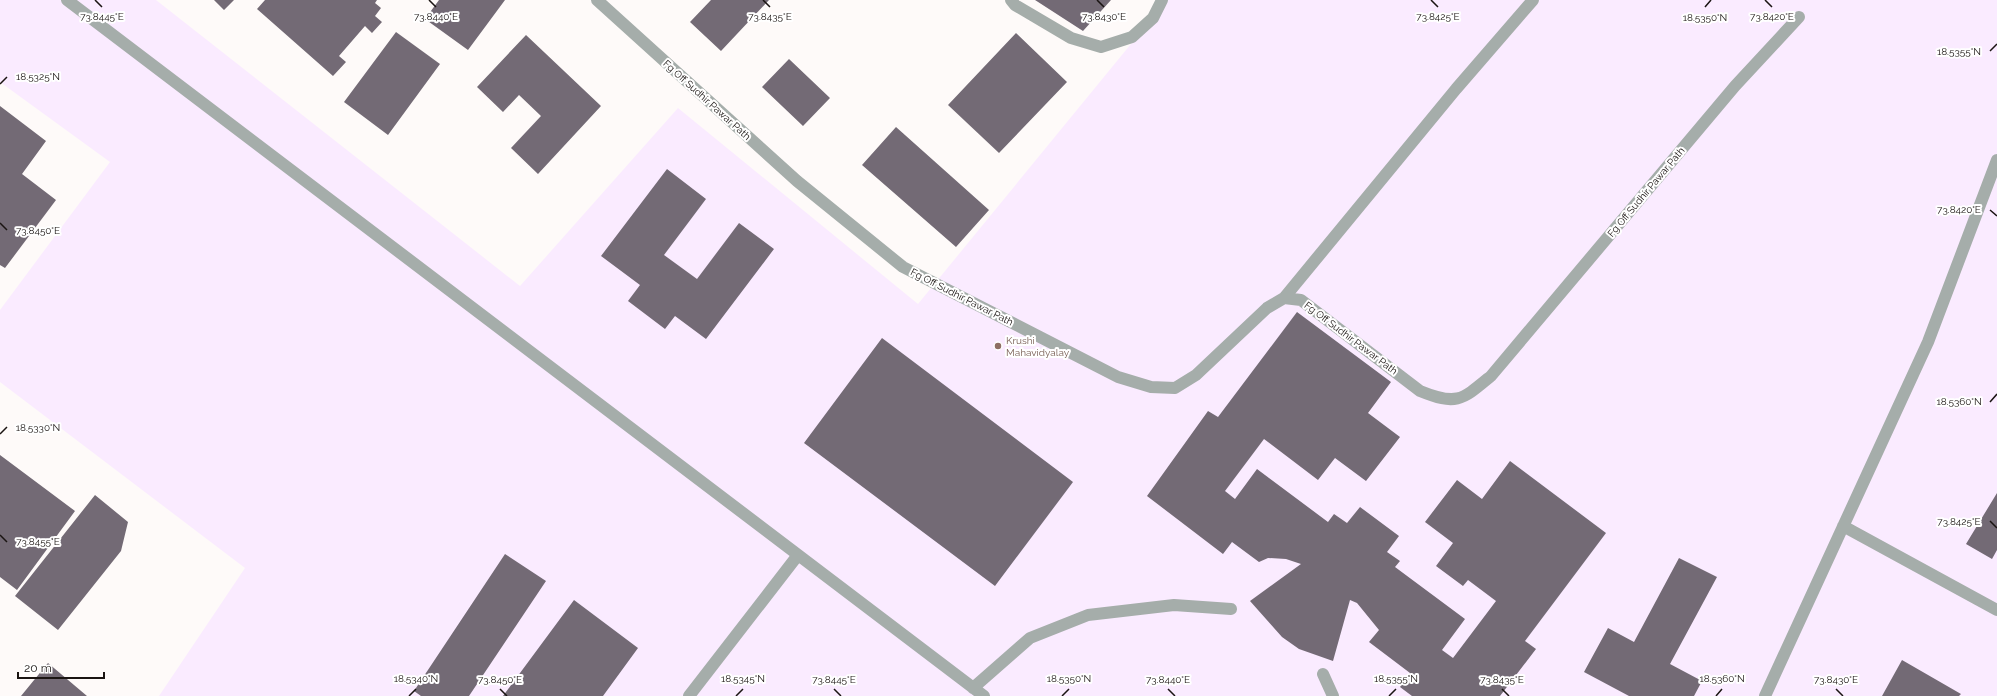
<svg xmlns="http://www.w3.org/2000/svg" width="1997" height="696" viewBox="0 0 1997 696" font-family="Raleway,sans-serif">
  <style>
    .education { fill: #faebff }
    .building { fill: #736a75 }
    .lines { fill: none; stroke-linecap: round; stroke-linejoin: round }
    .service { stroke: #a5adaa; stroke-width: 12 }
    .minor { stroke: #a5adaa; stroke-width: 12 }
    .ticks { fill: none; stroke: #1a1412; stroke-width: 1.5 }
    .education-dot { fill: #8d6e63; stroke: #fff; stroke-width: 1.5 }
    .labels { text-anchor: middle; dominant-baseline: central; stroke-width: 4; stroke-linejoin: round; paint-order: stroke }
    .street-label { font-size: 10px; fill: #1a1412; stroke: #fff }
    .education-label { font-size: 10px; fill: #785e54; stroke: #fff; text-anchor: start }
    .ticks-label { font-size: 10px; text-anchor: middle; fill: #1a1412; stroke: #fff; stroke-width: 4; stroke-linejoin: round; paint-order: stroke }
  </style>
  <rect width="100%" height="100%" fill="#fefaf9"/>
  <path class="education" d="M0,0H156L520,286L678,108L918,304L1167,0H1997V696H159L245,568L0,382V310L110,162L0,82Z"/>
  <path class="building" d="M214,0H234L224,10Z
    M265,0H377L375,3L381,8L375,16L382,22L372,33L365,26L339,56L346,62L333,76L257,9Z
    M439,0H505L468,50L425,19Z
    M711,0H769L721,51L690,22Z
    M1035,0H1111L1083,31Z
    M396,32L440,64L388,135L344,102Z
    M1016,33L1067,82L999,153L948,105Z
    M526,35L601,106L538,174L511,148L541,116L519,95L503,112L477,87Z
    M789,59L830,98L803,126L762,87Z
    M0,106L46,141L22,174L56,200L5,268L0,265Z
    M896,127L989,210L956,247L862,165Z
    M667,169L706,199L664,255L697,279L739,223L774,249L706,339L675,316L665,329L628,301L640,285L601,256Z
    M1297,312L1391,382L1368,413L1400,437L1366,481L1335,458L1318,480L1264,439L1225,491L1235,499L1257,469L1328,522L1334,514L1347,523L1360,507L1399,536L1387,552L1400,561L1395,567L1465,619L1442,650L1453,658L1496,601L1468,580L1463,586L1436,566L1453,543L1425,522L1457,480L1482,499L1510,461L1606,533L1525,641L1536,649L1500,696H1412L1400,687L1410,673L1369,642L1379,630L1357,603L1350,600L1333,661L1299,649L1282,637L1250,601L1301,564L1286,559L1268,558L1259,562L1232,542L1223,554L1147,496L1208,411L1218,417Z
    M882,338L1073,482L995,586L804,443Z
    M0,455L75,511L17,590L0,577Z
    M1997,493V550L1992,559L1966,544Z
    M95,495L128,522L121,551L58,630L15,596Z
    M505,554L546,581L469,696H421L414,691Z
    M1679,558L1717,577L1670,664L1702,681L1694,696H1629L1584,672L1608,628L1634,642Z
    M574,600L638,648L603,696H503Z
    M1902,660L1961,694L1959,696H1882Z
    M48,663L87,696H21Z"/>
  <g class="lines">
    <path class="service" d="M67,0L984,696
      M1011,0L1015,5L1071,38L1101,47L1132,37L1153,18L1162,0
      M1843,526L1997,610
      M1323,674L1333,696
      M973,688L1030,638L1088,615L1174,605L1231,609
      M689,696L798,555
      M1765,696L1928,342L1997,160"/>
    <path class="minor" d="M597,0L797,181L903,267L1118,377L1151,387L1175,388L1196,375L1267,308L1284,298L1301,300L1420,391C1457,406 1462,400 1491,376L1735,86L1799,17
      M1284,298L1456,89L1533,0"/>
  </g>
  <path class="ticks" d="M95,0L102,7M429,0L436,7M763,0L770,7M1097,0L1104,7M1431,0L1438,7M1765,0L1772,7M1705,7L1711,0M1990,51L1997,44M0,84L7,77M1990,210L1997,216M0,223L7,230M1990,402L1997,394M0,434L7,427M1990,521L1997,528M0,535L7,542M500,689L507,696M834,689L841,696M1168,689L1175,696M1502,689L1509,696M1836,689L1843,696M409,696L416,689M736,696L743,689M1062,696L1069,689M1389,696L1396,689M1716,696L1722,689"/>
  <circle class="education-dot" cx="998" cy="346" r="4"/>
  <g class="labels">
    <g class="street-label">
      <text transform="translate(707 100) rotate(42)">Fg Off Sudhir Pawar Path</text>
      <text transform="translate(1646 192) rotate(-50)">Fg Off Sudhir Pawar Path</text>
      <text transform="translate(962 297) rotate(27)">Fg Off Sudhir Pawar Path</text>
      <text transform="translate(1351 338) rotate(37)">Fg Off Sudhir Pawar Path</text>
    </g>
    <g class="education-label">
      <text x="1006" y="340">Krushi<tspan x="1006" dy="12">Mahavidyalay</tspan></text>
    </g>
  </g>
  <g class="ticks-label">
    <text x="102" y="20">73.8445°E</text>
    <text x="436" y="20">73.8440°E</text>
    <text x="1104" y="20">73.8430°E</text>
    <text x="1438" y="20">73.8425°E</text>
    <text x="1772" y="20">73.8420°E</text>
    <text x="770" y="20">73.8435°E</text>
    <text x="1705" y="21">18.5350°N</text>
    <text x="1959" y="55">18.5355°N</text>
    <text x="38" y="80">18.5325°N</text>
    <text x="1959" y="213">73.8420°E</text>
    <text x="38" y="234">73.8450°E</text>
    <text x="1959" y="405">18.5360°N</text>
    <text x="38" y="431">18.5330°N</text>
    <text x="1959" y="525">73.8425°E</text>
    <text x="38" y="545">73.8455°E</text>
    <text x="416" y="682">18.5340°N</text>
    <text x="743" y="682">18.5345°N</text>
    <text x="1069" y="682">18.5350°N</text>
    <text x="1396" y="682">18.5355°N</text>
    <text x="1722" y="682">18.5360°N</text>
    <text x="500" y="683">73.8450°E</text>
    <text x="834" y="683">73.8445°E</text>
    <text x="1168" y="683">73.8440°E</text>
    <text x="1502" y="683">73.8435°E</text>
    <text x="1836" y="683">73.8430°E</text>
  </g>
  <path d="M18 672v6h86v-6" fill="none" stroke="#1a1412" stroke-width="2"/>
  <text x="24" y="672" font-size="12" fill="#1a1412" stroke="#ffffff" stroke-width="3" paint-order="stroke">20 m</text>
</svg>
